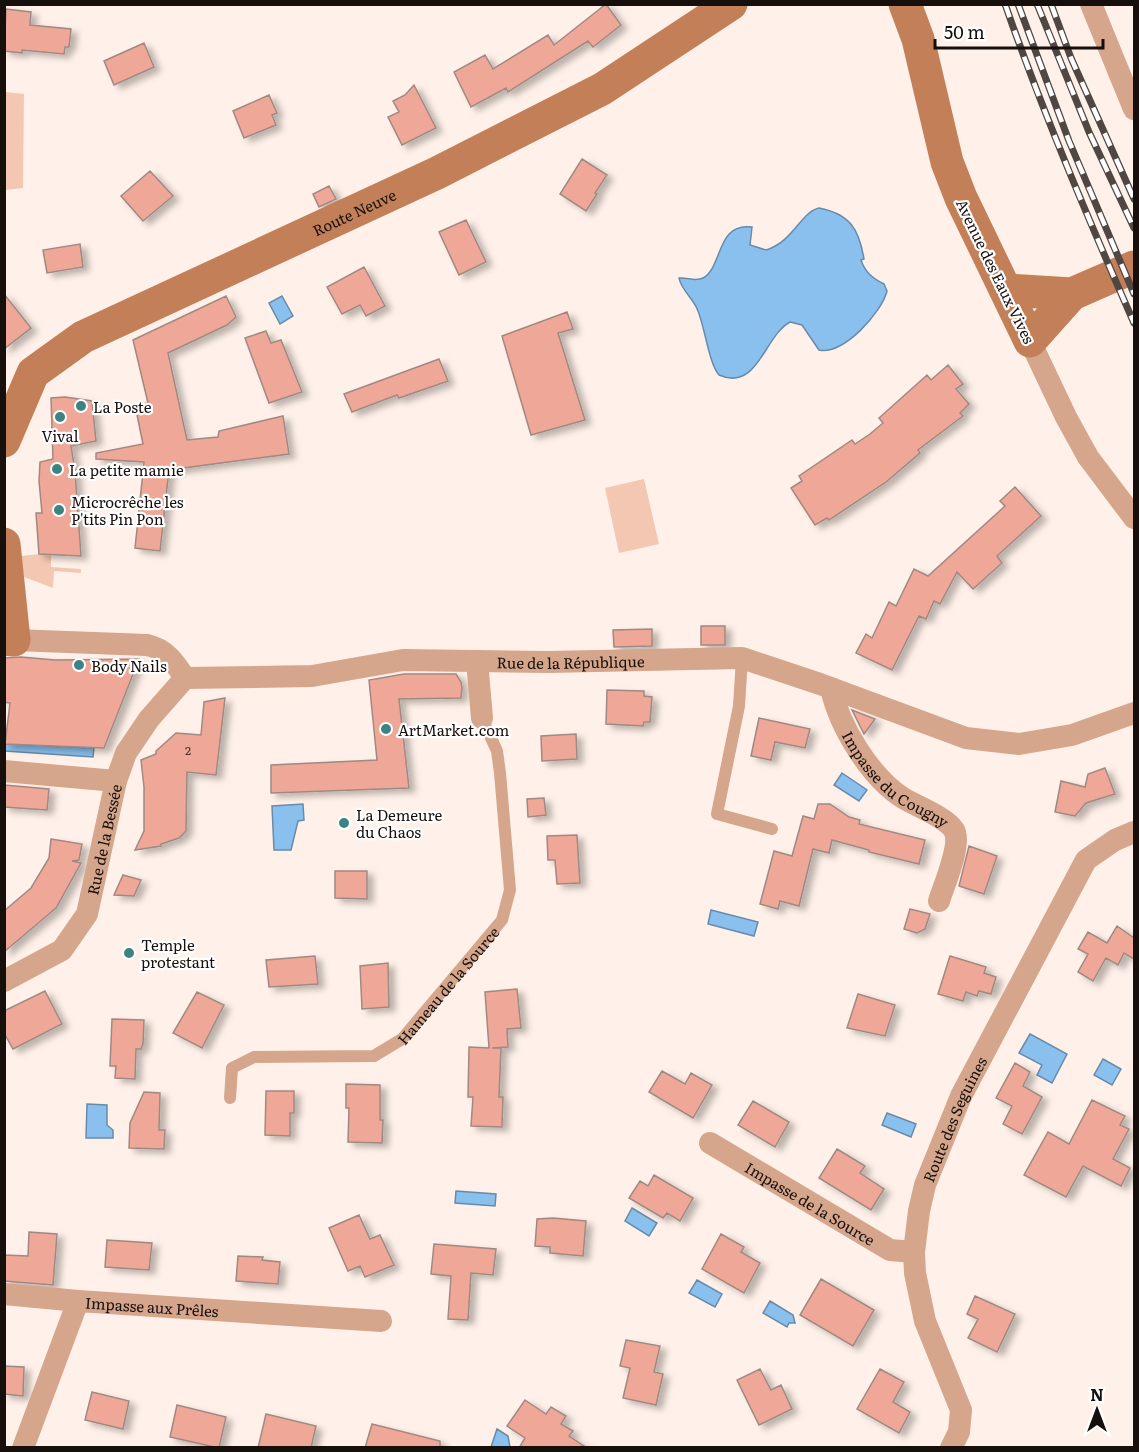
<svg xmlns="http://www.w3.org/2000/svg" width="1139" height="1452" viewBox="0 0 1139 1452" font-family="Literata,serif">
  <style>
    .green { fill: #f3c7b1 }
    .water { fill: #89c0ee; stroke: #678baa; stroke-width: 1.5 }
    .building { fill: #efa897; stroke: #a18983; stroke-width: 1.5; filter: url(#shadow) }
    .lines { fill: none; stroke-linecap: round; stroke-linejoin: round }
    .lane { stroke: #d5a68c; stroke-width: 12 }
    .street { stroke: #d5a68c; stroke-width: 22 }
    .secondary { stroke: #c37f57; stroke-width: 33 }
    .rail-casing { stroke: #504743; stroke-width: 7 }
    .rail { stroke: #fff; stroke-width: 4.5; stroke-dasharray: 14; stroke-linecap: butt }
    .poi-dot { fill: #3c8482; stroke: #fff; stroke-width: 2 }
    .labels { text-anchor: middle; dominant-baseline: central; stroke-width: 4.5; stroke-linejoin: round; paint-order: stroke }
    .number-label { font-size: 12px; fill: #4d352f }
    .street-label { font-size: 15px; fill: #170f0c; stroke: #fff }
    .poi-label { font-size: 15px; fill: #170f0c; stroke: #fff; text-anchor: start }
  </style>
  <defs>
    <filter id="shadow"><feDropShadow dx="6" dy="4" stdDeviation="3" flood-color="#0004"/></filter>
  </defs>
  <rect width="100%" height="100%" fill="#fff1e9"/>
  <path class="green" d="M5,92L24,94L23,188L5,190Z
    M644,479L659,544L619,553L605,488Z
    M39,554H51V567L81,569V573L54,571L53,588L24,577L21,556Z"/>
  <path class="water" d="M819,208C850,214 859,229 864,259L861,260C865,272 872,278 884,284L887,291C882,312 843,356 819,350L802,325L790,322C764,336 758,392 719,375C709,364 705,328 698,311C694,299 681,290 679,278C687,277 695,282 703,278C723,267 716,222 752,227L750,245L766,250C793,242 801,212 819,208Z
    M282,296L293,316L280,324L269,303Z
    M4,744L94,748L93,757L5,751Z
    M842,773L867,790L859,801L834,785Z
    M303,804L304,820L298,821L291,850H274L272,806Z
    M711,910L758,922L754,936L708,924Z
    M1030,1034L1067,1054L1052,1083L1037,1075L1042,1065L1019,1053Z
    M1103,1059L1121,1069L1112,1085L1094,1075Z
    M87,1104L107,1105V1125L113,1130V1138H86Z
    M887,1113L916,1124L911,1137L882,1125Z
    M456,1191L496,1194L495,1206L455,1203Z
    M632,1208L657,1223L649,1236L625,1221Z
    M697,1280L722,1294L715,1307L689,1293Z
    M770,1301L793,1315L795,1323H789L787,1327L763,1313Z
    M497,1429L508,1436L510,1447H491Z"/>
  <path class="building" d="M606,4L621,25L593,47L588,41L508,92L506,88L471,107L454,72L485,55L493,69L548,35L554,45Z
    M6,9L31,12L30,25L71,29L69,47H65L64,54L22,50V53L4,51Z
    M144,43L154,67L114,85L104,61Z
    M414,85L436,128L402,145L388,117L399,112L393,101L405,95Z
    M269,95L277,113L272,115L276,125L244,138L233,111Z
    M582,159L607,175L595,193L597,194L586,211L560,194Z
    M150,171L173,196L143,221L121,196Z
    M329,186L336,199L319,207L313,194Z
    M466,220L486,262L459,275L439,232Z
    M80,244L83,267L47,273L43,250Z
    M364,267L385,306L366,316L360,305L342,314L327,287Z
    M4,294L31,328L4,349Z
    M226,296L236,317L227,325L168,353L187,440L218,437L219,431L283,416L289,454L169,470L160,551L135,548L144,462L96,459V453L143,444L135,405L148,403L133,340Z
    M567,312L573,329L558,333L585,420L531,435L502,336Z
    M266,331L271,343L281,340L302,392L269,403L245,338Z
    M439,359L448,381L399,398L397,395L352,412L344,394Z
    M948,365L963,384L956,389L969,404L960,413L963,416L918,450L920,453L886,482L829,520L827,518L815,525L791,488L802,481L799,476L852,440L855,444L870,434L883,423L879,418L927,375L931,380Z
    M65,397L92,401L96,441L71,446L75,471L81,556L39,554L36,513H42L39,481L40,462L53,459L51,398Z
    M1015,487L1041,516L997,556L1002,563L973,589L957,572L940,604L934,601L926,619L919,616L892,670L856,653L866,634L872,638L889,602L896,606L914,569L928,576L1005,506L1000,501Z
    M701,626H725V645H701Z
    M652,629V646L614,647L613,630Z
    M21,657L55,660L139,659L104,748L5,744L10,703L4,702V658Z
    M404,674H456L461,682L462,688L461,698L399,699L409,788L271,793V765L377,760L369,680Z
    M607,690L644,691V696L652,697L650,722H644L643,726L606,724Z
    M225,698L216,775L187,772L186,831L179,838L161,844V846L135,850L144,831V787L141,760L156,754V751L176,733L201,735L204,702Z
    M852,710L875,719L864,734Z
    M759,718L810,729L805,748L775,742L771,760L751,756Z
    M576,734L577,759L542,761L541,736Z
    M1105,768L1115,794L1086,803L1075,816L1055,812L1061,781L1085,787L1088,774Z
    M4,785L49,789L47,810L4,807Z
    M544,798L546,815L528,817L527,799Z
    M818,804H830L849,817L860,820L859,824L925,840L919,864L869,852V850L832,840L829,853L813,849L799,906L780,901L778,909L760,904L774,851L792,856L803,816L814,819Z
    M577,835L580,883L557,884L555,860H548L547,836Z
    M51,839L82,844L79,860L72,861L81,863L56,908L4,952V911L31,888L49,858Z
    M969,846L997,856L984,894L959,886Z
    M335,871H367V899L335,898Z
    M123,875L141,880L134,896L114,895Z
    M910,909L930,914L925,929L917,933L904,929Z
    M1117,926L1134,938V959L1124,953L1118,965L1106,958L1093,981L1078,972L1088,954L1078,949L1088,932L1107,943Z
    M315,956L318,984L269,987L266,960Z
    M950,956L986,967L984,973L996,977L991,994L979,991L977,996L966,992L963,1001L938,994Z
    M388,963L389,1007L362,1009L360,966Z
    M517,989L521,1028L507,1029L508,1047L492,1048H501L499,1097H503L502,1127L471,1126L473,1097H468L469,1047L489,1048L485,992Z
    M45,991L62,1024L13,1049L4,1033V1011Z
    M197,992L224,1005L202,1048L173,1033Z
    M858,994L895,1005L885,1036L847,1028Z
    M112,1019L144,1020L143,1044L141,1049H136L135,1079L115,1078L116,1066H110Z
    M1015,1063L1030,1072L1023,1086L1042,1097L1022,1134L1003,1124L1012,1106L996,1098Z
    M662,1071L685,1084L691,1073L712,1085L693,1118L649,1092Z
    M346,1084L380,1085V1120H383L382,1143L348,1142L349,1108H346Z
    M266,1091H294V1113H290V1136L265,1135Z
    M144,1092L160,1093L159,1130H165L164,1149L129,1148L130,1123Z
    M1092,1100L1125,1116L1120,1125L1129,1129L1113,1159L1130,1168L1121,1186L1083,1166L1066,1197L1024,1175L1048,1132L1069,1144Z
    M753,1101L789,1122L775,1147L738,1125Z
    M837,1149L865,1166L860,1173L884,1189L871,1210L819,1178Z
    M654,1175L693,1198L680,1221L667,1213L663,1218L629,1198L640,1181L648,1186Z
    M359,1215L370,1239L380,1235L394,1265L365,1277L360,1266L348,1271L329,1228Z
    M553,1218L586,1221L583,1256L550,1253V1247L535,1246L537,1219Z
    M29,1232L57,1234L53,1285L4,1281V1255L28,1256Z
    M721,1234L744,1247L741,1252L760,1263L744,1293L702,1269Z
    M107,1240L152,1243L149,1270L105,1267Z
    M434,1244L496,1249L493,1275L471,1273L468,1320L448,1319L451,1276L431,1274Z
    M238,1256L263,1257L262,1260L280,1262L278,1284L236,1281Z
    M821,1279L874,1310L853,1346L800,1315Z
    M975,1296L1015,1314L997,1352L968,1338L978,1319L967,1314Z
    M626,1340L660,1346L654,1372L663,1374L656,1405L623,1398L630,1368L620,1366Z
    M4,1366L24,1367L23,1396L4,1394Z
    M760,1369L771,1390L781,1385L792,1409L759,1425L737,1380Z
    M880,1369L904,1382L893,1402L910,1412L899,1433L857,1409Z
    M92,1392L129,1401L123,1429L85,1420Z
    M525,1400L546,1414L551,1407L566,1416L561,1424L573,1431L569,1436L587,1448H519L525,1438L507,1426Z
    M177,1405L226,1417L219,1448L170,1437Z
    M266,1414L316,1426L311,1448H258Z
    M372,1424L440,1441V1448H365Z"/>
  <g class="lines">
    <g class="lane">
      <path d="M742,658L739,706L717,814L772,829"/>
      <path id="s1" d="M230,1098L232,1068L254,1057L374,1056L402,1039L502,920L510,890L500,773L497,751L482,718"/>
    </g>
    <g class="street">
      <path d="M1091,4L1134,109"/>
      <path d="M1030,341L1066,417L1088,457L1134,518"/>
      <path d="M14,640L147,645C166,649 175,663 185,678"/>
      <path d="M477,661L482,718"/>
      <path id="s2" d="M185,678L312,676L403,660L548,662L742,658L820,684L966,738L1019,744L1072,735L1134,713"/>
      <path id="s3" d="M831,688C839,726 870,777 903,798C916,806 946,817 954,830C962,844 944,885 939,901"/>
      <path d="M4,771L116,781"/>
      <path id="s4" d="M4,981L62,950L87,914L116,781L126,753L149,719L185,678"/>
      <path id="s5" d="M710,1143L890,1250L914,1252"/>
      <path d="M4,1294L78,1301"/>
      <path id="s6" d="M23,1448L78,1301L381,1321"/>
      <path id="s7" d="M951,1448L959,1432L961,1410L925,1321L915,1273L914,1252L919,1211L925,1185L961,1096L1086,860L1115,840L1134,832"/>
    </g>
    <g class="secondary">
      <path d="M905,4L918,39L947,162L961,198L1030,341L1072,294"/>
      <path d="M1006,290L1072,294L1134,267"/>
      <path id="s8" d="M4,441L33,373L83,337L437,173L602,89L731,4"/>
      <path d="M4,544L14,640L4,639"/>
    </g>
    <g class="rail-casing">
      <path id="rail" d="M1005,4C1043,113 1088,218 1134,323
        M1018,4L1069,141L1134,294
        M1037,4L1089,132L1134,228
        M1051,4L1071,58L1134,199"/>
    </g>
    <use href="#rail" class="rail"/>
  </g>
  <g class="poi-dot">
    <circle cx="81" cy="406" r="6"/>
    <circle cx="60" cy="417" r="6"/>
    <circle cx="57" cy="469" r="6"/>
    <circle cx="59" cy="510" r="6"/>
    <circle cx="79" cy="665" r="6"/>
    <circle cx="386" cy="729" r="6"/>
    <circle cx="344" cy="823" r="6"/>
    <circle cx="129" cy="953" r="6"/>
  </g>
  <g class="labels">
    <g class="number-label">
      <text x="188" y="750">2</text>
    </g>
    <g class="street-label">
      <text stroke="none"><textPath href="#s8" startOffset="434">Route Neuve</textPath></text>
      <text transform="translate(996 271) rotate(64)">Avenue des Eaux Vives</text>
      <text stroke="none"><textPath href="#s2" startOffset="387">Rue de la République</textPath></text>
      <text stroke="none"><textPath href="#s3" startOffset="116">Impasse du Cougny</textPath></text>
      <text stroke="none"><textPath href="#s4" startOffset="186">Rue de la Bessée</textPath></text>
      <text stroke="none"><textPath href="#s1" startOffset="278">Hameau de la Source</textPath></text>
      <text stroke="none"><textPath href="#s7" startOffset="346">Route des Seguines</textPath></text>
      <text stroke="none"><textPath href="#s5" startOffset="117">Impasse de la Source</textPath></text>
      <text stroke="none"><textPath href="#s6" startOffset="231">Impasse aux Prêles</textPath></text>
    </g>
    <g class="poi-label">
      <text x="93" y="406">La Poste</text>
      <text x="60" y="435" text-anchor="middle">Vival</text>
      <text x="69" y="469">La petite mamie</text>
      <text x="71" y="501">Microcrêche les<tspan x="71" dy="17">P'tits Pin Pon</tspan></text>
      <text x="91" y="665">Body Nails</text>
      <text x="398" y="729">ArtMarket.com</text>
      <text x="356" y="814">La Demeure<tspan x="356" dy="17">du Chaos</tspan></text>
      <text x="141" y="944">Temple<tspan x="141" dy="17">protestant</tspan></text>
    </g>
  </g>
  <rect width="1139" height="1452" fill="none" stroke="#170f0c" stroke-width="12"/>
  <g transform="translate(1097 1410)" stroke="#ffffff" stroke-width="4.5" paint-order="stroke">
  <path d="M0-4.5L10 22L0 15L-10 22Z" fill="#170f0c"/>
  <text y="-9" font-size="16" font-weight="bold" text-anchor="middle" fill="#170f0c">N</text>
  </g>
  <path d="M935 39v9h168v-9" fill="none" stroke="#170f0c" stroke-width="3"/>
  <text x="944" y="39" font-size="18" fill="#170f0c" stroke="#ffffff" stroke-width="4.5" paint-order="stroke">50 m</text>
</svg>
